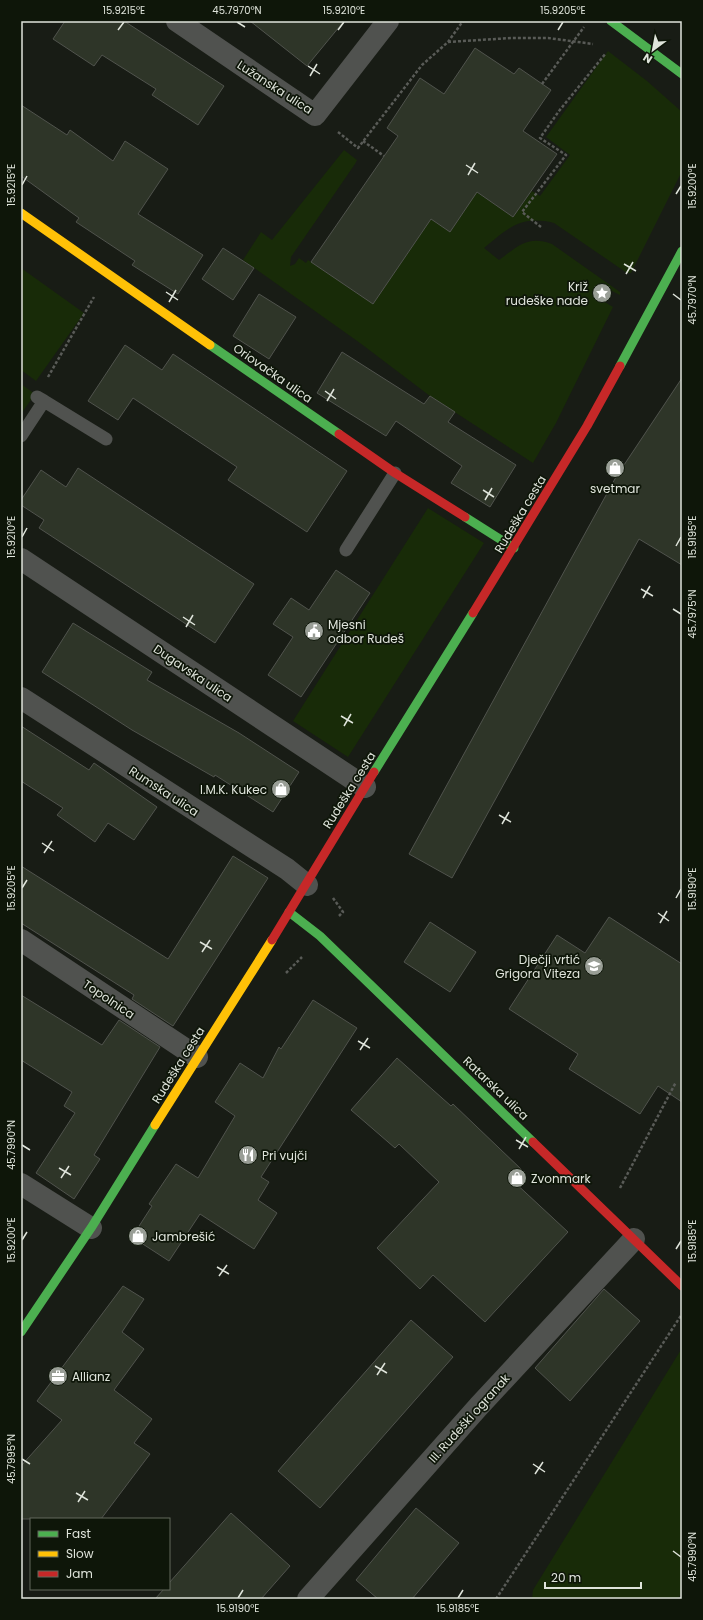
<svg xmlns="http://www.w3.org/2000/svg" width="703" height="1620" viewBox="0 0 703 1620" font-family="Poppins,sans-serif">
  <style>
    .green { fill: #182b08 }
    .building { fill: #2e3528; stroke: #50534d }
    .lines { fill: none; stroke-linecap: round; stroke-linejoin: round }
    .path { stroke: #595b57; stroke-width: 2.5; stroke-dasharray: 3 2; stroke-linecap: butt }
    .lane { stroke: #50524f; stroke-width: 13 }
    .street { stroke: #50524f; stroke-width: 22 }
    .fast { stroke: #4caf50; stroke-width: 9 }
    .slow { stroke: #ffc107; stroke-width: 9 }
    .jam { stroke: #c62828; stroke-width: 9 }
    .ticks { fill: none; stroke: #dfe4db; stroke-width: 1.5 }
    .labels { text-anchor: middle; dominant-baseline: central; stroke-width: 3.5; stroke-linejoin: round; paint-order: stroke }
    .street-label { font-size: 12px; fill: #dfe4db; stroke: #0e1609 }
    .poi-label { font-size: 12px; fill: #dfe4db; stroke: #0e1609; text-anchor: start }
    .neatline { fill: none; stroke: #dfe4db; stroke-width: 1.5 }
    .ticks-label { font-size: 10px; text-anchor: middle; fill: #dfe4db }
  </style>
  <rect width="100%" height="100%" fill="#181c15"/>
  <path class="green" d="M608,51L647,81L682,112V171L631,273H627L554,223C521,215 508,228 484,248L499,260C518,246 528,235 552,244L620,292V295L606,288L605,289L600,286L596,288L595,296L613,307L556,423L533,463L430,396L360,343L243,260L261,232L272,240L344,150L357,160L355,164L291,257L290,266L295,264L299,258L306,263L308,260L373,304L431,219L450,232L469,204L463,183L513,217L532,191L540,196L570,155L546,137Z
    M21,268L84,313L36,381L21,370Z
    M21,384L35,394L21,414Z
    M428,508L484,543L348,757L293,721Z
    M682,1348V1591L678,1599H532L533,1590Z"/>
  <path class="building" d="M65,21H124L224,86L198,125L152,95L156,89L102,55L94,66L53,39Z
    M250,21H344L307,66Z
    M475,48L514,74L519,68L551,90L523,131L557,154L513,217L477,192L450,232L431,219L373,304L311,262L398,136L387,128L420,78L444,94Z
    M21,105L67,135L70,130L113,161L125,141L168,169L138,214L203,255L178,294L132,265L135,261L76,222L79,218L21,176Z
    M223,248L254,268L233,300L202,279Z
    M259,294L296,317L269,359L233,336Z
    M125,345L162,370L173,354L347,471L307,532L228,480L237,467L133,398L118,420L88,401Z
    M342,352L424,404L430,396L455,412L448,422L516,465L490,507L451,483L462,466L396,421L386,436L317,393Z
    M682,378V565L639,539L452,878L409,854L616,477Z
    M78,468L254,584L215,643L39,528L44,520L21,505V500L41,470L66,487Z
    M336,570L370,593L301,697L268,675L293,637L273,624L291,598L309,610Z
    M73,623L152,672L147,680L239,733L299,772L273,812L215,775L214,777L132,730L42,672Z
    M21,726L89,770L94,763L157,807L134,840L108,823L95,842L57,815L63,808L21,781Z
    M233,856L268,878L173,1026L132,999L134,995L21,923V866L168,959Z
    M609,917L682,964V1102L658,1086L640,1114L569,1069L578,1054L509,1009L557,935L585,953Z
    M430,922L476,952L450,992L404,962Z
    M21,995L102,1045L119,1020L160,1047L94,1155L100,1159L74,1199L36,1173L75,1113L64,1106L72,1092L21,1060Z
    M313,1000L357,1028L261,1177L269,1182L258,1200L277,1213L254,1249L200,1214L169,1261L132,1237L152,1206L149,1204L176,1164L198,1178L235,1116L215,1102L240,1063L263,1078L279,1047L281,1049Z
    M397,1058L451,1106L453,1104L522,1170L512,1180L568,1232L485,1322L433,1275L420,1289L377,1248L439,1182L399,1144L395,1148L351,1110Z
    M123,1286L144,1299L122,1332L144,1349L114,1390L152,1419L134,1443L150,1454L101,1519H21V1466L62,1420L37,1401Z
    M604,1289L640,1321L570,1401L535,1368Z
    M411,1320L453,1357L320,1508L278,1471Z
    M416,1508L459,1543L412,1599H378L356,1580Z
    M231,1513L290,1566L261,1599H155L164,1589H169V1583Z"/>
  <g class="lines">
    <path class="path" d="M448,42L511,38H548L593,44
      M542,84L584,27
      M338,132L358,148L422,65L448,42L463,21
      M363,141L384,156
      M541,227L522,212L566,155L540,138L559,111L606,53
      M48,377L94,297
      M333,898L343,912L339,916
      M286,973L302,957
      M620,1188L676,1082
      M496,1599L682,1314"/>
    <path class="lane" d="M44,401L106,439
      M21,436L44,401L37,397
      M346,550L395,473"/>
    <path class="street" d="M177,21L315,115L388,21
      M21,559L365,787
      M21,698L287,869L307,885
      M21,940L197,1057
      M21,1184L91,1228
      M308,1599L479,1406L634,1239"/>
    <path class="fast" d="M611,21L682,74
      M210,345L339,434
      M620,366L682,251
      M465,517L514,548
      M374,772L473,613
      M289,912L320,936L533,1142
      M21,1332L91,1228L155,1125"/>
    <path class="slow" d="M21,213L210,345
      M155,1125L272,940"/>
    <path class="jam" d="M339,434L395,473L465,517
      M473,613L587,426L620,366
      M272,940L374,772
      M533,1142L682,1286"/>
  </g>
  <path class="ticks" d="M237,22L245,27M118,30L124,22M338,30L344,22M558,30L563,22M308,66L320,74M310,76L317,64M466,165L478,173M468,175L475,163M22,185L27,176M676,194L681,186M624,264L636,271M626,274L633,262M166,292L178,300M673,294L681,300M169,302L176,290M325,391L336,399M327,401L334,389M483,490L494,497M485,500L492,488M22,537L27,528M676,546L681,537M641,589L653,596M643,598L650,586M673,609L681,614M183,617L195,625M186,627L193,615M341,716L353,723M344,726L351,714M499,815L511,822M502,824L509,812M42,843L54,851M44,853L52,841M22,888L27,880M676,898L681,889M658,913L669,921M660,923L667,911M200,942L212,949M202,952L210,940M358,1041L370,1048M360,1050L368,1038M516,1140L528,1147M22,1145L30,1150M519,1149L526,1137M59,1168L71,1175M61,1178L69,1166M22,1240L27,1232M676,1249L681,1241M217,1267L229,1274M219,1276L227,1265M375,1366L387,1373M377,1375L385,1363M22,1459L30,1464M533,1464L545,1472M535,1474L543,1462M76,1493L88,1500M78,1502L85,1491M673,1551L681,1557M238,1598L243,1590M458,1598L463,1590"/>
  <defs>
    <g id="sight-disc" transform="scale(1)"><circle r="9.5" fill="#999e96" stroke="#0e1609"/><path d="M0-6L1.8-2.2L6-1.7L2.9 1.2L3.7 5.4L0 3.3L-3.7 5.4L-2.9 1.2L-6-1.7L-1.8-2.2Z" fill="#fff"/></g>
    <g id="shop-disc" transform="scale(1)"><circle r="9.5" fill="#999e96" stroke="#0e1609"/><path d="M-5-2.5h2.3a2.7 3.5 0 0 1 5.4 0H5L5.5 6h-11ZM-1.5-2.5h3a1.5 2.3 0 0 0-3 0Z" fill="#fff"/></g>
    <g id="civic-disc" transform="scale(1)"><circle r="9.5" fill="#999e96" stroke="#0e1609"/><path d="M-.6-6.5H3V-4.5H.6V-3L4-1V1h2V6H-6V1h2V-1L-.6-3ZM-1.2 2.5V6h2.4V2.5Z" fill="#fff"/></g>
    <g id="school-disc" transform="scale(1)"><circle r="9.5" fill="#999e96" stroke="#0e1609"/><path d="M0-5L7-2L0 1L-7-2ZM-4 1L0 2.5L4 1V4Q0 6-4 4Z" fill="#fff"/></g>
    <g id="restaurant-disc" transform="scale(1)"><circle r="9.5" fill="#999e96" stroke="#0e1609"/><path d="M-5-6h1v4h1v-4h1v4h1v-4h1v5L-1.5 .5V6h-2V.5L-5-1ZM5-6V6H3V1.5H1.5Q1.5-4 5-6Z" fill="#fff"/></g>
    <g id="office-disc" transform="scale(1)"><circle r="9.5" fill="#999e96" stroke="#0e1609"/><path d="M-6-3h4V-5.5h4V-3h4V5H-6ZM-1-4.5V-3h2v-1.5ZM-6 0V1H6V0Z" fill="#fff"/></g>
  </defs>
  <g fill-rule="evenodd">
    <use href="#sight-disc" x="602" y="293"/>
    <use href="#shop-disc" x="615" y="468"/>
    <use href="#civic-disc" x="314" y="631"/>
    <use href="#shop-disc" x="281" y="789"/>
    <use href="#school-disc" x="594" y="966"/>
    <use href="#restaurant-disc" x="248" y="1155"/>
    <use href="#shop-disc" x="517" y="1178"/>
    <use href="#shop-disc" x="138" y="1236"/>
    <use href="#office-disc" x="58" y="1376"/>
  </g>
  <g class="labels">
    <g class="street-label">
      <text transform="translate(275 87) rotate(33)">Lužanska ulica</text>
      <text transform="translate(273 373) rotate(35)">Oriovačka ulica</text>
      <text transform="translate(520 514) rotate(-59)">Rudeška cesta</text>
      <text transform="translate(193 673) rotate(34)">Dugavska ulica</text>
      <text transform="translate(349 790) rotate(-58)">Rudeška cesta</text>
      <text transform="translate(164 791) rotate(33)">Rumska ulica</text>
      <text transform="translate(109 999) rotate(34)">Topolnica</text>
      <text transform="translate(178 1065) rotate(-58)">Rudeška cesta</text>
      <text transform="translate(496 1088) rotate(44)">Ratarska ulica</text>
      <text transform="translate(469 1418) rotate(-48)">III. Rudeški ogranak</text>
    </g>
    <g class="poi-label">
      <text x="588" y="286" text-anchor="end">Križ<tspan x="588" dy="14">rudeške nade</tspan></text>
      <text x="615" y="488" text-anchor="middle">svetmar</text>
      <text x="328" y="624">Mjesni<tspan x="328" dy="14">odbor Rudeš</tspan></text>
      <text x="267" y="789" text-anchor="end">I.M.K. Kukec</text>
      <text x="580" y="959" text-anchor="end">Dječji vrtić<tspan x="580" dy="14">Grigora Viteza</tspan></text>
      <text x="262" y="1155">Pri vujči</text>
      <text x="531" y="1178">Zvonmark</text>
      <text x="152" y="1236">Jambrešić</text>
      <text x="72" y="1376">Allianz</text>
    </g>
  </g>
  <rect width="703" height="1620" fill="none" stroke="#0e1609" stroke-width="44"/>
  <rect x="30" y="1518" width="140" height="72" fill="#0e1609" stroke="#62685d"/>
  <rect x="38" y="1531" width="20" height="6" fill="#4caf50" stroke="#62685d"/>
  <text x="66" y="1538" font-size="12" fill="#dfe4db">Fast</text>
  <rect x="38" y="1551" width="20" height="6" fill="#ffc107" stroke="#62685d"/>
  <text x="66" y="1558" font-size="12" fill="#dfe4db">Slow</text>
  <rect x="38" y="1571" width="20" height="6" fill="#c62828" stroke="#62685d"/>
  <text x="66" y="1578" font-size="12" fill="#dfe4db">Jam</text>
  <g transform="translate(653 50) rotate(212)" stroke="#0e1609" stroke-width="3" paint-order="stroke">
  <path d="M0-3L7 15L0 10L-7 15Z" fill="#dfe4db"/>
  <text y="-6" font-size="11" font-weight="bold" text-anchor="middle" fill="#dfe4db">N</text>
  </g>
  <path d="M545 1582v6h96v-6" fill="none" stroke="#dfe4db" stroke-width="2"/>
  <text x="551" y="1582" font-size="12" fill="#dfe4db" stroke="#0e1609" stroke-width="3" paint-order="stroke">20 m</text>
  <rect x="22" y="22" width="659" height="1576" class="neatline"/>
  <g class="ticks-label">
    <text x="124" y="14">15.9215°E</text>
    <text x="237" y="14">45.7970°N</text>
    <text x="344" y="14">15.9210°E</text>
    <text x="563" y="14">15.9205°E</text>
    <text transform="translate(11 185) rotate(-90)" y="4">15.9215°E</text>
    <text transform="translate(692 186) rotate(-90)" y="4">15.9200°E</text>
    <text transform="translate(692 300) rotate(-90)" y="4">45.7970°N</text>
    <text transform="translate(11 537) rotate(-90)" y="4">15.9210°E</text>
    <text transform="translate(692 537) rotate(-90)" y="4">15.9195°E</text>
    <text transform="translate(692 614) rotate(-90)" y="4">45.7975°N</text>
    <text transform="translate(11 888) rotate(-90)" y="4">15.9205°E</text>
    <text transform="translate(692 889) rotate(-90)" y="4">15.9190°E</text>
    <text transform="translate(11 1145) rotate(-90)" y="4">45.7990°N</text>
    <text transform="translate(11 1240) rotate(-90)" y="4">15.9200°E</text>
    <text transform="translate(692 1241) rotate(-90)" y="4">15.9185°E</text>
    <text transform="translate(11 1459) rotate(-90)" y="4">45.7995°N</text>
    <text transform="translate(692 1557) rotate(-90)" y="4">45.7990°N</text>
    <text x="238" y="1612">15.9190°E</text>
    <text x="458" y="1612">15.9185°E</text>
  </g>
</svg>
